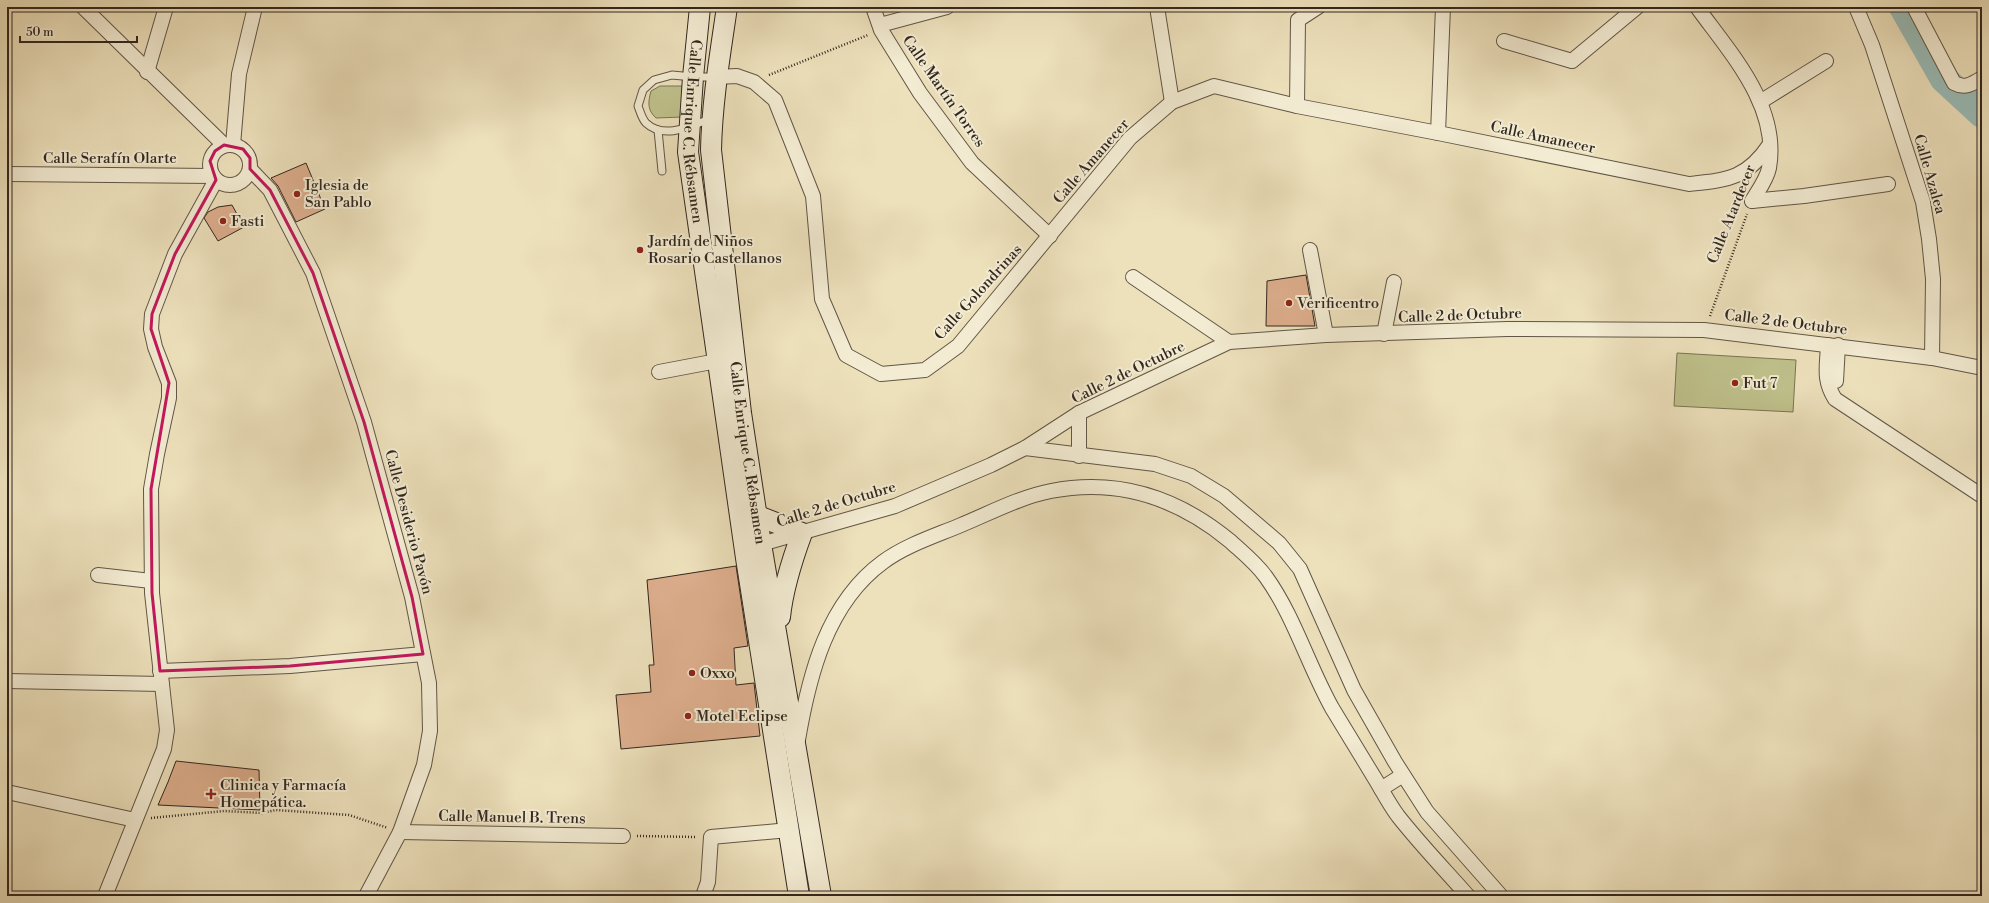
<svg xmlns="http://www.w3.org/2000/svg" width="1989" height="903" font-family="'Libre Bodoni',serif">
	<rect width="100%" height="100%" fill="#ede1bc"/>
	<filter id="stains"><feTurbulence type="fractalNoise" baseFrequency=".005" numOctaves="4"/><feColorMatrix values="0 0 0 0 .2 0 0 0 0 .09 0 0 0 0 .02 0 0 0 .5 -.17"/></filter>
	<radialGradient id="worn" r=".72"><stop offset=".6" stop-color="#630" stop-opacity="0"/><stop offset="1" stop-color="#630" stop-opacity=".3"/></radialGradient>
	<!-- green -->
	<g fill="#bfc18c" stroke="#787456">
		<path d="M660,86h24l-1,31 -27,1c-9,-8 -8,-16 -5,-27z"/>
		<path d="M1677,353l119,7 -3,52 -119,-6z"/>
	</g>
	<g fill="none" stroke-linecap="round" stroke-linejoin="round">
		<!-- river -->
		<path stroke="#9abcb7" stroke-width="28" d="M1903,7l41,72 38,35"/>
	</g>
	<!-- building -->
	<g fill="#ddae8d" stroke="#32271f">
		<path d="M306,163l19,46 -29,13 -18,-36 -7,-8z"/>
		<path d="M232,205l12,22 -26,14 -14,-23 4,-6 10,-5z"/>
		<path d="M1306,275l9,51h-49l1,-45z"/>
		<path d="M736,566l12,80 -14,2 2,37 18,-2 6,53 -139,13 -5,-54 35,-3 -2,-27h5l-7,-85z"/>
		<path d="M176,761l83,9 1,40 -102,-5 10,-23z"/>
	</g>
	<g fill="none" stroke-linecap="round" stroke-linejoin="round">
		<!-- lane casing -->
		<g stroke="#615646" stroke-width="9">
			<g id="lane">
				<path d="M710,119c-19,7 -46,21 -64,4 -4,-4 -6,-12 -8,-17l5,-16 11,-10 18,-5 21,2h22"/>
				<path d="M658,130l4,41"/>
			</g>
		</g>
		<!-- street casing -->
		<g stroke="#615646" stroke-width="16">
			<g id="street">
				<path d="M83,7l141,138"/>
				<path d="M873,7l8,23 39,63 52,70 78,73"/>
				<path d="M1157,7l15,95"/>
				<path d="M1697,7c33,46 83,99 72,161 -2,11 -11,23 -17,33"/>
				<path d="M1856,7l16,38 51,157 6,37 4,40 -1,79"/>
				<path d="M1914,7l40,76c11,6 18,1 28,-5"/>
				<path d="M880,25l67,-18"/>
				<path d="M1504,41l68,20 65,-54"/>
				<path d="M147,72l19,-65"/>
				<path d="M716,77l21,-1 17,6 21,18 38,96 9,103 24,56 35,19 44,-4 33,-24 172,-208 42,-36 42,-16 83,20 141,27 251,51c38,-4 58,-5 81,-40"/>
				<path d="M1760,102l66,-41"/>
				<path d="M1297,106l1,-86 20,-13"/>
				<path d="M1438,133l5,-126"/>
				<circle cx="230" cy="165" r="20"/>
				<path d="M233,145l6,-71 16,-67"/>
				<path d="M250,169l20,21 43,83 51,149 48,175 17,86 1,48 -6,34 -24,67 -34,64"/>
				<path d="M7,174l206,2"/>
				<path d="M1752,201l52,-5 84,-12"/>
				<path d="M1310,250l16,85"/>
				<path d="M1133,277l96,65"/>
				<path d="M1384,334l10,-52"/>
				<path d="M1828,345c-1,22 -5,35 7,54l147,97"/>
				<path d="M659,372l58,-11"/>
				<path d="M1836,381l2,-36"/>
				<path d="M1025,448l130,16 36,12 33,20 55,47 21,26 54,121 41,72 32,50 74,84"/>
				<path d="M1079,456v-43"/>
				<path d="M754,550l7,-6 134,-38 96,-41 34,-17 54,-35 150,-71 97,-7 181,-6 197,1 228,28 50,10"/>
				<path d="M98,575l53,6"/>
				<path d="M160,671l130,-5 133,-12"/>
				<path d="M7,681l155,3"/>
				<path d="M798,740c11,-65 29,-137 85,-178 23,-17 52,-26 78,-37 29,-12 59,-28 90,-34 67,-13 127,7 179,50 12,11 26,22 36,36 28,39 42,88 66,131 14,23 28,46 42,69 8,13 15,27 24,39 22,28 47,54 70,80"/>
				<path d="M1381,789l22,-14"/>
				<path d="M7,792l128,28"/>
				<path d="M400,832l223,4"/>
				<path d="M105,896l59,-147 3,-19 -15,-137 -1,-104 6,-35 12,-56v-15l-14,-36 -4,-18 1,-15 23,-60 41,-74"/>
				<path d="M703,896l5,-14 3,-45 78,-7"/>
			</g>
		</g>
		<!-- secondary casing -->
		<g stroke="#32271f" stroke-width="22">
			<g id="secondary">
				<path id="s1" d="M700,7l-7,70 -5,75 58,406 53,338"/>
				<path id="s2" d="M727,7c-7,48 -15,95 -16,143l30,263 20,131 60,352"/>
				<path d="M758,516l44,17c-10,27 -19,55 -22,84"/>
			</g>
		</g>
		<!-- path -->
		<g stroke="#32271f" stroke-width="2.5" stroke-dasharray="1 2" stroke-linecap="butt">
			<path d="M769,75l99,-40"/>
			<path d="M1710,316l37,-102"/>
			<path d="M151,818l73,-7 38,2 14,-3 73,5 39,13"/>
			<path d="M637,836l59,1"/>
		</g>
		<!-- lane -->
		<use href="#lane" stroke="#f3ecd3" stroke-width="7"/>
		<!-- street -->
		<use href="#street" stroke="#f3ecd3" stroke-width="14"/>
		<!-- secondary -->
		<use href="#secondary" stroke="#f3ecd3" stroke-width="20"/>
	</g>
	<!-- marked area -->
	<path fill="none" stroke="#c2185b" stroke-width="3" stroke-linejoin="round" d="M224,145l19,4 7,9v11l20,21 43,83 51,149 48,175 11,57 -133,12 -130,5 -8,-78 -1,-104 18,-106 -18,-54 1,-15 23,-60 41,-74 -6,-19 5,-10z"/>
	<!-- markers -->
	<g fill="#8f2418" stroke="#f3ecd3" stroke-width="1.5">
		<circle cx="297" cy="194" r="4"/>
		<circle cx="223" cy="221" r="4"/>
		<circle cx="640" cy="250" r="4"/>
		<circle cx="1289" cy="303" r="4"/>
		<circle cx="1735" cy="383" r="4"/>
		<circle cx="692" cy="673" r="4"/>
		<circle cx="688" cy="716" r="4"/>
		<path d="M209 788h4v4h4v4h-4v4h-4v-4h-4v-4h4z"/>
	</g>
	<g text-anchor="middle" stroke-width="4" stroke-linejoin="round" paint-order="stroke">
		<!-- street labels -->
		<g font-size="15" fill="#32271f" stroke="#f3ecd3">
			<text transform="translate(944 91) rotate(55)" y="5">Calle Martín Torres</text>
			<text dy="5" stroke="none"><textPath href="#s1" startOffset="125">Calle Enrique C. Rébsamen</textPath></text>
			<text transform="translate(1543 137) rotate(12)" y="5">Calle Amanecer</text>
			<text x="110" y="163">Calle Serafín Olarte</text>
			<text transform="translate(1091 161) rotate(-49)" y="5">Calle Amanecer</text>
			<text transform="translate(1930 174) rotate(74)" y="5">Calle Azalea</text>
			<text transform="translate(1731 214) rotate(-68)" y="5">Calle Atardecer</text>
			<text transform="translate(978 292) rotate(-48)" y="5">Calle Golondrinas</text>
			<text transform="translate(1460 315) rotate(-2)" y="5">Calle 2 de Octubre</text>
			<text transform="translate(1786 322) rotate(7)" y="5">Calle 2 de Octubre</text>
			<text transform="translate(1128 372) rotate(-26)" y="5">Calle 2 de Octubre</text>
			<text dy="5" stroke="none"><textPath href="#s2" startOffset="449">Calle Enrique C. Rébsamen</textPath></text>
			<text transform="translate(836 504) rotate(-17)" y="5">Calle 2 de Octubre</text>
			<text transform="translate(409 522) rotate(75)" y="5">Calle Desiderio Pavón</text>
			<text transform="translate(512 817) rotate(1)" y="5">Calle Manuel B. Trens</text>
		</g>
		<!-- poi labels -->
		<g font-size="15" fill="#32271f" stroke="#f3ecd3" text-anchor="start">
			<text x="305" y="190">Iglesia de<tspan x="305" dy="17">San Pablo</tspan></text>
			<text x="231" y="226">Fasti</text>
			<text x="648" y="246">Jardín de Niños<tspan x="648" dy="17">Rosario Castellanos</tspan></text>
			<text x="1297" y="308">Verificentro</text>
			<text x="1743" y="388">Fut 7</text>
			<text x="700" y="678">Oxxo</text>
			<text x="696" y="721">Motel Eclipse</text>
			<text x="220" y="790">Clinica y Farmacía<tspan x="220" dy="17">Homepática.</tspan></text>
		</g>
	</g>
	<!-- margin -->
	<rect width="1989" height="903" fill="none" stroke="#ede1bc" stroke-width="24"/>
	<rect x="8" y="8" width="1973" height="887" fill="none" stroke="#32271f" stroke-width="2"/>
	<rect x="12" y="12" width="1965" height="879" fill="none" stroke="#32271f"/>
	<!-- scale -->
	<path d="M20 36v6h117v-6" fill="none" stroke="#32271f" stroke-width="2"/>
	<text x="26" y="36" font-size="12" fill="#32271f" stroke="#f3ecd3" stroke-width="3" paint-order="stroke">50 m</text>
	<rect width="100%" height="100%" filter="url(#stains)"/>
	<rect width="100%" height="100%" fill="url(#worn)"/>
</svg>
